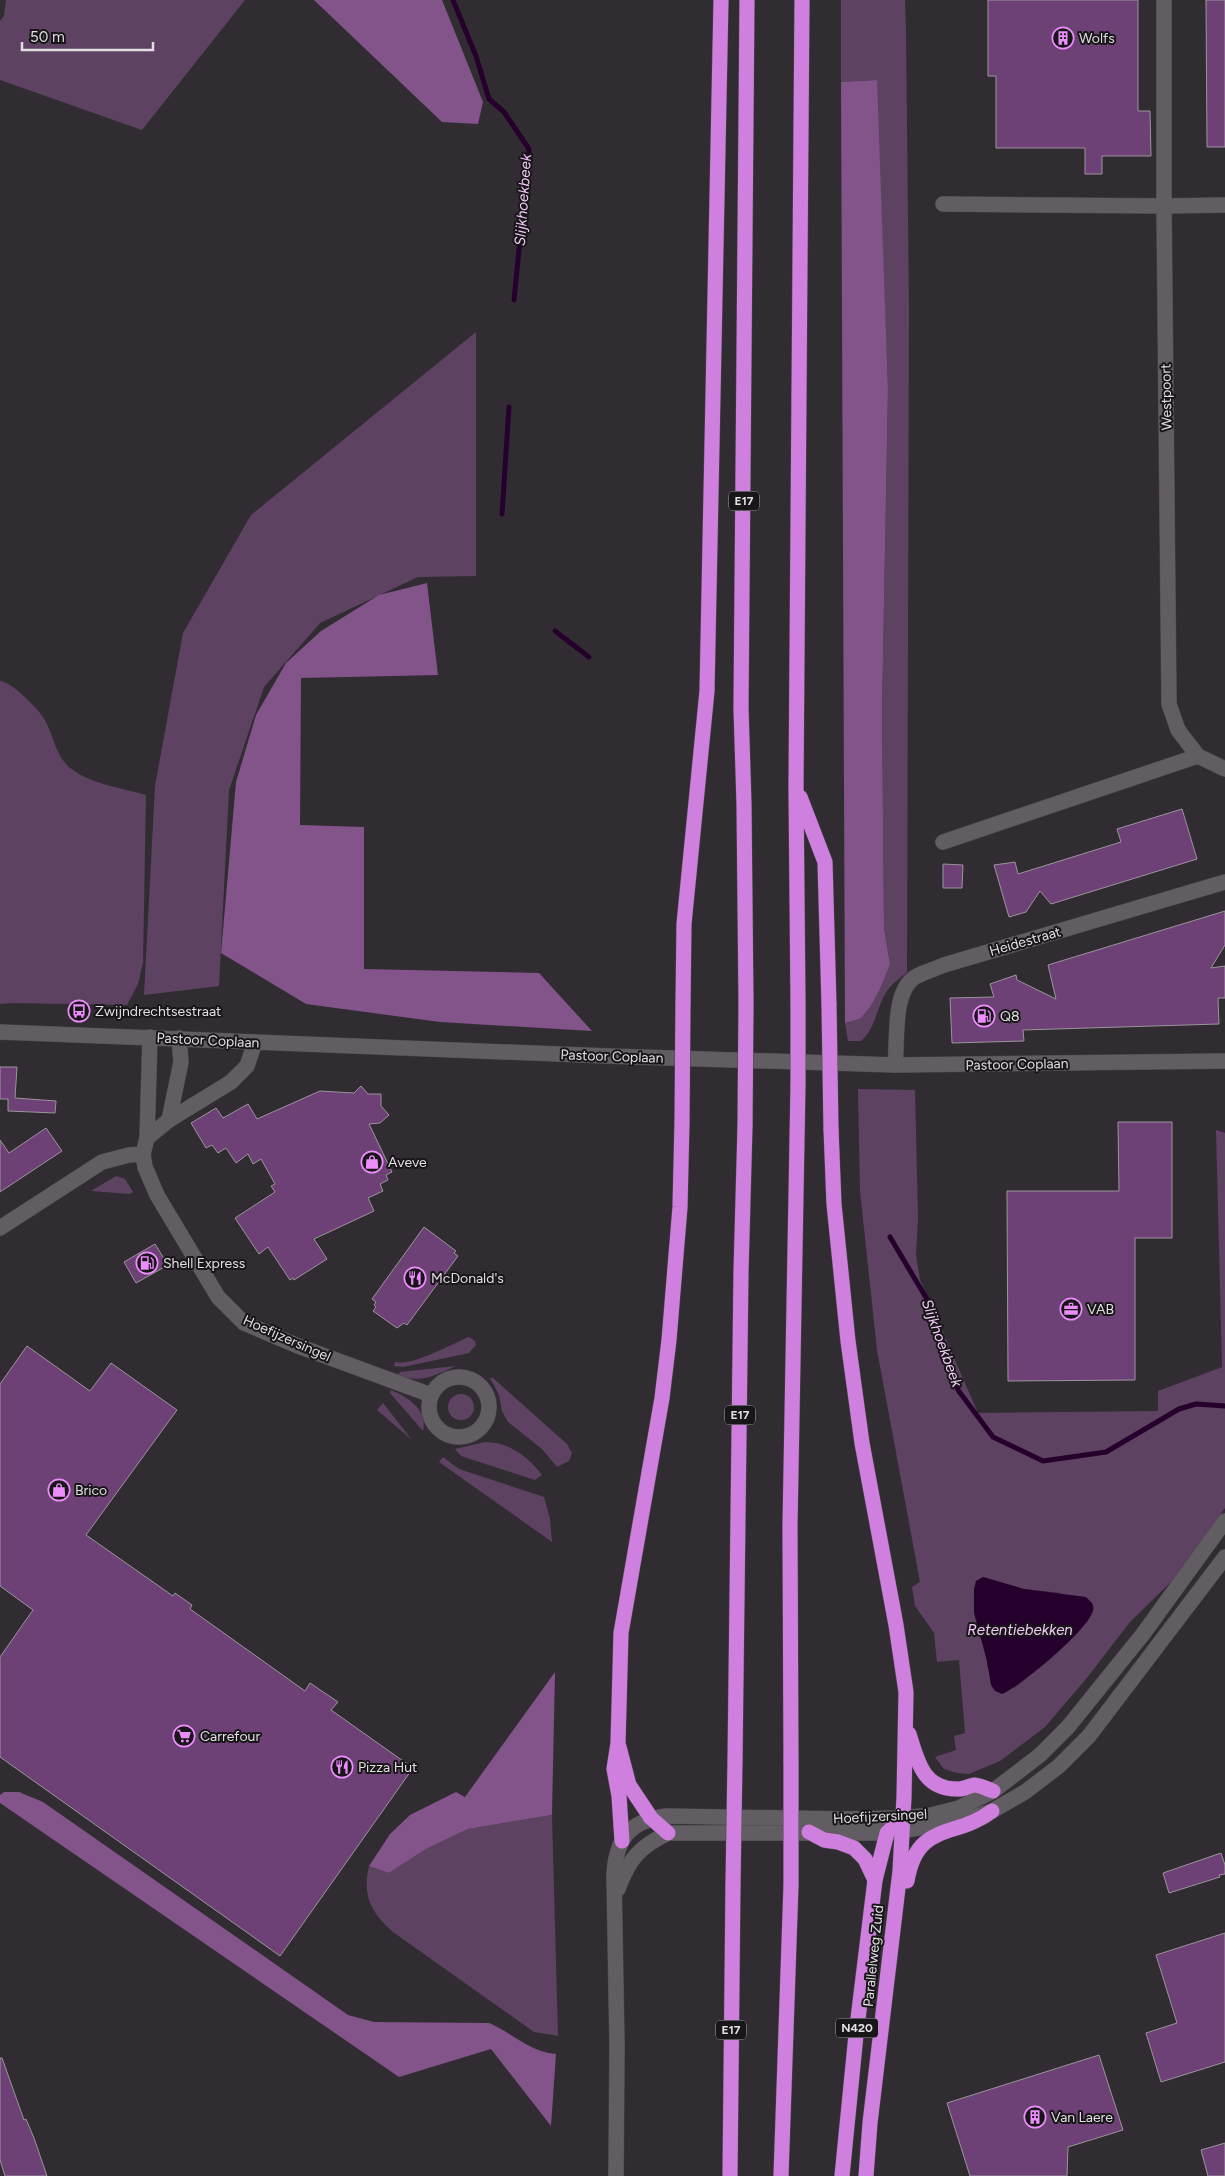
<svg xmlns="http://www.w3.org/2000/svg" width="1225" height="2176" font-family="Figtree,sans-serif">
	<rect width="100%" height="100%" fill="#312c32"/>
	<!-- green -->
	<g fill="#5d4262" fill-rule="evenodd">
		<path d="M6,0h239l-103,130 -142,-50v-59l4,-5z"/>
		<path d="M841,0h64l1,31 3,277 -2,664c-6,6 -16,12 -20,19 -11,17 -11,37 -26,50h-13l-3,-18 15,-4 30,-55 -6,-36 -2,-217 6,-322 -12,-309 -35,2z"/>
		<path d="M476,332v244l-58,1 -98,46 -56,64 -35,103 -10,196 -75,9 11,-209 28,-153 68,-118z"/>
		<path d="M0,681c12,1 36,26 43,36 11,17 11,37 27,51 20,16 52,20 76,27l-3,168 -5,21 -11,21 -115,-2 -12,1z"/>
		<path d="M858,1089l57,1 3,129 -2,36 4,25 58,133 180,-2v-20l64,-24 -6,-237 9,3v375l-47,67 -48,47 -44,57 -41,48 -45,34 -31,13 -12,-1 -13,-4 -9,-12 21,-7 -2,-14 11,-3 -6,-73 -22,2 -3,-29 -19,-27 -3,-19 8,-5 -43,-232 -17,-159zM983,1577l41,12 36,4 16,41 -26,25 -36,29 -27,-22z"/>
		<path d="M116,1176l9,3 8,13 -3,2 -39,-3z"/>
		<path d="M469,1337l6,4 1,4 -7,8 -66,14 -9,-1 1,-4c19,4 56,-18 74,-25z"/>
		<path d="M456,1366c-20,9 -36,18 -58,9l2,-3z"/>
		<path d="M490,1378h3l74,66 5,9 -3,8 -12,6 -15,-18 -34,-27 -6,-11 -3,-16z"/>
		<path d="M391,1390c17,7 37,20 32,41l-33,-38z"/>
		<circle cx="461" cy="1407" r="13"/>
		<path d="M383,1403l29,37 -35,-30z"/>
		<path d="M485,1442c24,0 43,15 57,33l-7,5 -74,-24 -6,-7z"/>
		<path d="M443,1457l16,12 85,28 6,22 2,23 -113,-80z"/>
		<path d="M552,1815l6,221 -24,-4 -141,-100c-22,-19 -31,-36 -24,-66l20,7 37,-24 42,-20z"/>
	</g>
	<!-- forest -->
	<g fill="#82548a">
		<path d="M314,0h128l41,102 -5,22 -36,-2z"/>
		<path d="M877,80l11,309 -6,322 2,217 6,36 -11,27 -9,16 -10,12 -15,4 -4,-941z"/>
		<path d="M427,583l11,92 -137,3 -1,147 64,2v142l175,4 53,58 -152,-9 -134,-18 -85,-51 15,-171 20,-67 30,-52 35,-32 58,-36z"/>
		<path d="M555,1672l-3,143 -84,14 -42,20 -37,24 -20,-7 21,-32 20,-19 46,-23 9,5z"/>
		<path d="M4,1792h15l24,10 305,213 26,7 115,1c25,11 39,28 67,31l-5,72 -60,-77 -92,28 -399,-274v-8z"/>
	</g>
	<!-- water -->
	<path fill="#26002d" d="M983,1577l41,12 62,8 6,6c1,2 2,5 1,8 -6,20 -71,74 -91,83l-7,-3 -4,-6 -4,-24 -13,-48v-24l2,-8z"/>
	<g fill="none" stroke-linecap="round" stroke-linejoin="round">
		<!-- stream -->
		<g stroke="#26002d" stroke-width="5">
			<path d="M453,0l23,56 13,43 15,13 25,37 -15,151"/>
			<path d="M502,514l7,-107"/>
			<path d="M555,631l34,26"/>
			<path d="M890,1237l41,69 27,84 35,47 50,24 63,-9 73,-43 17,-5 29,2"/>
		</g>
	</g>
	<!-- building -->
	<g fill="#6e4176" stroke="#9a959b">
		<path d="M988,0h150v111h12l1,45h-49v18h-17v-26h-89v-72h-8z"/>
		<path d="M1206,0h19v147h-18z"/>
		<path d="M1182,809l15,50 -146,45 -11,-13 -14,21 -17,5 -15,-52 21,-3 3,12 103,-32 -4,-13z"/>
		<path d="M943,864l20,1 -1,23h-19z"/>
		<path d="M1225,911v34l-14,23 14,-2v32h-7l1,26 -196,6 1,11 -72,2 -2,-45 44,-1 -4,-13 26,-9 1,5 39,19 -8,-34z"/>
		<path d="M0,1067h17l-2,31 41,3 -1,12 -47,-2v-12h-8z"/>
		<path d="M361,1086l7,8h13v12l8,9 -9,8 -11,1 23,48 -6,3 2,5 -8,4 3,7 -15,7 6,13 -60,28 13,20 -33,21 -1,-2 -3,2 -22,-33 -9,7 -24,-36 40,-26 -4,-6 4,-2 -14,-25 -8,5 -5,-10 -12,9 -10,-15 -8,5 -6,-8 -6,3 -15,-25 25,-15 7,10 25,-14 9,15 63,-28 34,2z"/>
		<path d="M1118,1122h54v116h-37v142l-127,1 -1,-190h112z"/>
		<path d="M46,1128l16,23 -62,41v-52l9,13z"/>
		<path d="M424,1227l32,24 -2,2 4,3 -51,69 -3,-2 -7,5 -24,-17 3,-4 -2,-2 2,-3 -4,-3z"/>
		<path d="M155,1244l13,21 -32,18 -12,-21z"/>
		<path d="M27,1346l63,45 21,-28 66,47 -91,125 87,61 2,-3 17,12 -2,4 115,82 5,-8 28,19 -7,8 82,58 -133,188 -280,-199v-100l33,-47 -33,-24v-202z"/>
		<path d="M1221,1853l4,12v9l-6,1 1,2 -51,16 -6,-20z"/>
		<path d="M1225,1933v129l-64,20 -15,-49 31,-10 -21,-68z"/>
		<path d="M1099,2055l24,75 -55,17 -1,29h-97l-23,-73z"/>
		<path d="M0,2058h2l22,62 2,-1 8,19 13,38h-42l-5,-16z"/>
		<path d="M1225,2143v33h-17l-7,-26z"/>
	</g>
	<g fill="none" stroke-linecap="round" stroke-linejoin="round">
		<!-- minor casing -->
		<g stroke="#4d494e" stroke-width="16">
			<g id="minor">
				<path d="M1164,0v206l5,498 9,26 20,26 27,13"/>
				<path d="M943,204l221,2 61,-1"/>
				<path d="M943,842l255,-86"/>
				<path d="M0,1032l608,24 287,9 330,-4"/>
				<path d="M150,1037l-3,101 -4,16 2,13 12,28 61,102 26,26 54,23 133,49"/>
				<path d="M895,1065c3,-24 -3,-73 20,-88 9,-5 20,-8 29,-12l281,-83"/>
				<path d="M169,1120l12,-58 -2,-24"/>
				<path d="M147,1138l22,-18 62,-38 16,-16 8,-24"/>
				<path d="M0,1228l102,-66 27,-7 14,-1"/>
				<circle cx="459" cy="1407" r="30"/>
				<path d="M618,1889c11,-30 21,-42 50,-56h219l75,-12 30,-10 33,-19 34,-26 30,-30 136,-179"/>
				<path d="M616,2176l1,-131 -3,-170c2,-35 14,-54 52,-59l179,3 58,-1 28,-3 28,-7 34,-17 47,-36 28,-28 75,-93 82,-113"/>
			</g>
		</g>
		<!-- highway casing -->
		<g stroke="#4d494e" stroke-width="16">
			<g id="highway">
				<path d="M800,797l25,65 4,143"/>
				<path d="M683,1003l1,-79 23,-233 14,-691"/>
				<path d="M746,1003l-2,-199 -3,-96 6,-708"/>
				<path d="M798,1003l-2,-215 6,-788"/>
				<path d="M831,1129l3,75 14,137 14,102 34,182 10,67 -2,105 -4,74 -30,252 -4,53"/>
				<path d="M909,1734c9,28 14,56 50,55 5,0 10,-3 15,-4 6,0 13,4 19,6"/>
				<path d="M619,1747l10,38 22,33 17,15"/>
				<path d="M735,1761l6,-489 4,-146"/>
				<path d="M791,1762l-1,-236 8,-441"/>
				<path d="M809,1832l15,8 14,2 16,6 11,11 10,21"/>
				<path d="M622,1841l-3,-45 -5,-27 4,-26 3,-110 41,-235 7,-58 11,-133 2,-85"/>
				<path d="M907,1881c10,-60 48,-42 85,-70"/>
				<path d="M730,2176l3,-292"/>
				<path d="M781,2176l10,-291"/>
				<path d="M842,2176l14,-141 19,-155 12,-47 16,-15"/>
			</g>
		</g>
		<!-- minor -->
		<use href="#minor" stroke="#625d63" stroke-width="15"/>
		<!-- highway -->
		<use href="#highway" stroke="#cf7fdd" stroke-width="15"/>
		<!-- highway-bridge casing -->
		<g stroke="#4d494e" stroke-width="16" stroke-linecap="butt">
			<g id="highway-bridge">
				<path d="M798,1003v82"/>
				<path d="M829,1005l2,124"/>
				<path d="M682,1122l1,-119"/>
				<path d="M745,1126l1,-123"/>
				<path d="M733,1884l2,-123"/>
				<path d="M791,1885v-123"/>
			</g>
		</g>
		<!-- highway-bridge -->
		<use href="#highway-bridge" stroke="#cf7fdd" stroke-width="15"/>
	</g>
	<!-- icons -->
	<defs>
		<g id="building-ring" transform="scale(1.125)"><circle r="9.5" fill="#181618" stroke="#eb8dfb" stroke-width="1.5"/><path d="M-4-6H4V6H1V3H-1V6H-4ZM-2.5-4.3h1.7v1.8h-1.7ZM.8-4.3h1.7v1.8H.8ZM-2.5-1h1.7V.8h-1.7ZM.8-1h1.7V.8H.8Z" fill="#eb8dfb"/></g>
		<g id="bus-ring" transform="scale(1.125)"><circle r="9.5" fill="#181618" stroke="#eb8dfb" stroke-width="1.5"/><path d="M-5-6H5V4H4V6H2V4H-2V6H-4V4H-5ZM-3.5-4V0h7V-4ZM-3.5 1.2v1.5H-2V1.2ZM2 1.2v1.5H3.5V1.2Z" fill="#eb8dfb"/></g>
		<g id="fuel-ring" transform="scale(1.125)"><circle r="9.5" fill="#181618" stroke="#eb8dfb" stroke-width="1.5"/><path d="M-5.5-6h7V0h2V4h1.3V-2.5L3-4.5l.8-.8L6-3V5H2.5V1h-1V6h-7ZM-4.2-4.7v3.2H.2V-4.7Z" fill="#eb8dfb"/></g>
		<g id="shop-ring" transform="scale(1.125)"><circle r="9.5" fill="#181618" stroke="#eb8dfb" stroke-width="1.5"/><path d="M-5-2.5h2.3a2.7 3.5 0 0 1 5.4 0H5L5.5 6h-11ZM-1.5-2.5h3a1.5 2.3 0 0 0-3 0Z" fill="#eb8dfb"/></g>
		<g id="restaurant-ring" transform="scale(1.125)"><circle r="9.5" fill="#181618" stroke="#eb8dfb" stroke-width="1.5"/><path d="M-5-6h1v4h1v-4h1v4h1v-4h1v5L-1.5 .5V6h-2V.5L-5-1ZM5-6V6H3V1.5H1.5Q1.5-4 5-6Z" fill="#eb8dfb"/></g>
		<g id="office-ring" transform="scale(1.125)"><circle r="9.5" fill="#181618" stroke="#eb8dfb" stroke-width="1.5"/><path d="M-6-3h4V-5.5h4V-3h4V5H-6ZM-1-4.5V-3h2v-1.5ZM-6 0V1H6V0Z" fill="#eb8dfb"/></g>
		<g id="supermarket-ring" transform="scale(1.125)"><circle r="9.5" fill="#181618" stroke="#eb8dfb" stroke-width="1.5"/><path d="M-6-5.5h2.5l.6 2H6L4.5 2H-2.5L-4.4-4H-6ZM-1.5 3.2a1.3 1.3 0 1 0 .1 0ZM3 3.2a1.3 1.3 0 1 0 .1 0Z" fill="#eb8dfb"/></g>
	</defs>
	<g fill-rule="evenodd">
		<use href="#building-ring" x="1063" y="38"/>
		<use href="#bus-ring" x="79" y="1011"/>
		<use href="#fuel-ring" x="984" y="1016"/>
		<use href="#shop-ring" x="372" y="1162"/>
		<use href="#fuel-ring" x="147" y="1263"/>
		<use href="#restaurant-ring" x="415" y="1278"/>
		<use href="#office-ring" x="1071" y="1309"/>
		<use href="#shop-ring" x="59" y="1490"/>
		<use href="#supermarket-ring" x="184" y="1736"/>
		<use href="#restaurant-ring" x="342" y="1767"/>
		<use href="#building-ring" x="1035" y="2117"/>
	</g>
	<g text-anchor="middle" stroke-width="4" stroke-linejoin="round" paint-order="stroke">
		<!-- shield labels -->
		<g fill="#181618" stroke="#a5a1a5" stroke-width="1">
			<rect x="729" y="491.5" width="30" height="19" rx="4"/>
			<rect x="725" y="1405.5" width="30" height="19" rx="4"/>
			<rect x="836" y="2018.5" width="42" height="19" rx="4"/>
			<rect x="716" y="2020.5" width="30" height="19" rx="4"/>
		</g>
		<g font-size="12" font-weight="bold" fill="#e1dde1">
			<text x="744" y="505">E17</text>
			<text x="740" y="1419">E17</text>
			<text x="857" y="2032">N420</text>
			<text x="731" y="2034">E17</text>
		</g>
		<!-- poi labels -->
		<g font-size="14" fill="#e1dde1" stroke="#181618" text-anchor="start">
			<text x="1079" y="43">Wolfs</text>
			<text x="95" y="1016">Zwijndrechtsestraat</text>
			<text x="1000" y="1021">Q8</text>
			<text x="388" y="1167">Aveve</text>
			<text x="163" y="1268">Shell Express</text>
			<text x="431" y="1283">McDonald's</text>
			<text x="1087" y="1314">VAB</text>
			<text x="75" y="1495">Brico</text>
			<text x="200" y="1741">Carrefour</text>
			<text x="358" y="1772">Pizza Hut</text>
			<text x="1051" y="2122">Van Laere</text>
		</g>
		<!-- street labels -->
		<g font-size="14" fill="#e1dde1" stroke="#181618">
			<text transform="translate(1166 397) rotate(-91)" y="5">Westpoort</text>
			<text transform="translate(1025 941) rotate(-16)" y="5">Heidestraat</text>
			<text transform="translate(208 1040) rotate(3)" y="5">Pastoor Coplaan</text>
			<text transform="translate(612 1056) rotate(2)" y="5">Pastoor Coplaan</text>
			<text transform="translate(1017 1064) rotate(-1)" y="5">Pastoor Coplaan</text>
			<text transform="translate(287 1338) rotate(24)" y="5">Hoefijzersingel</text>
			<text transform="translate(880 1816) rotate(-3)" y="5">Hoefijzersingel</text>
			<text transform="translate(873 1956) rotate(-84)" y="5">Parallelweg Zuid</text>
		</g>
		<!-- water labels -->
		<g font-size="15" font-style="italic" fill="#f3caf9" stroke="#181618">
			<text transform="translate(523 200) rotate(-86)" y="5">Slijkhoekbeek</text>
			<text transform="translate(942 1343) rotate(70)" y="5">Slijkhoekbeek</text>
			<text x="1020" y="1635">Retentiebekken</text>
		</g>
	</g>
	<!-- scale -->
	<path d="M22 42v8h131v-8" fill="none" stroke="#e1dde1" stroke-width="2.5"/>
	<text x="30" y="42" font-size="15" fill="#e1dde1" stroke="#181618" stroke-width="4" paint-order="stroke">50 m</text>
</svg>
